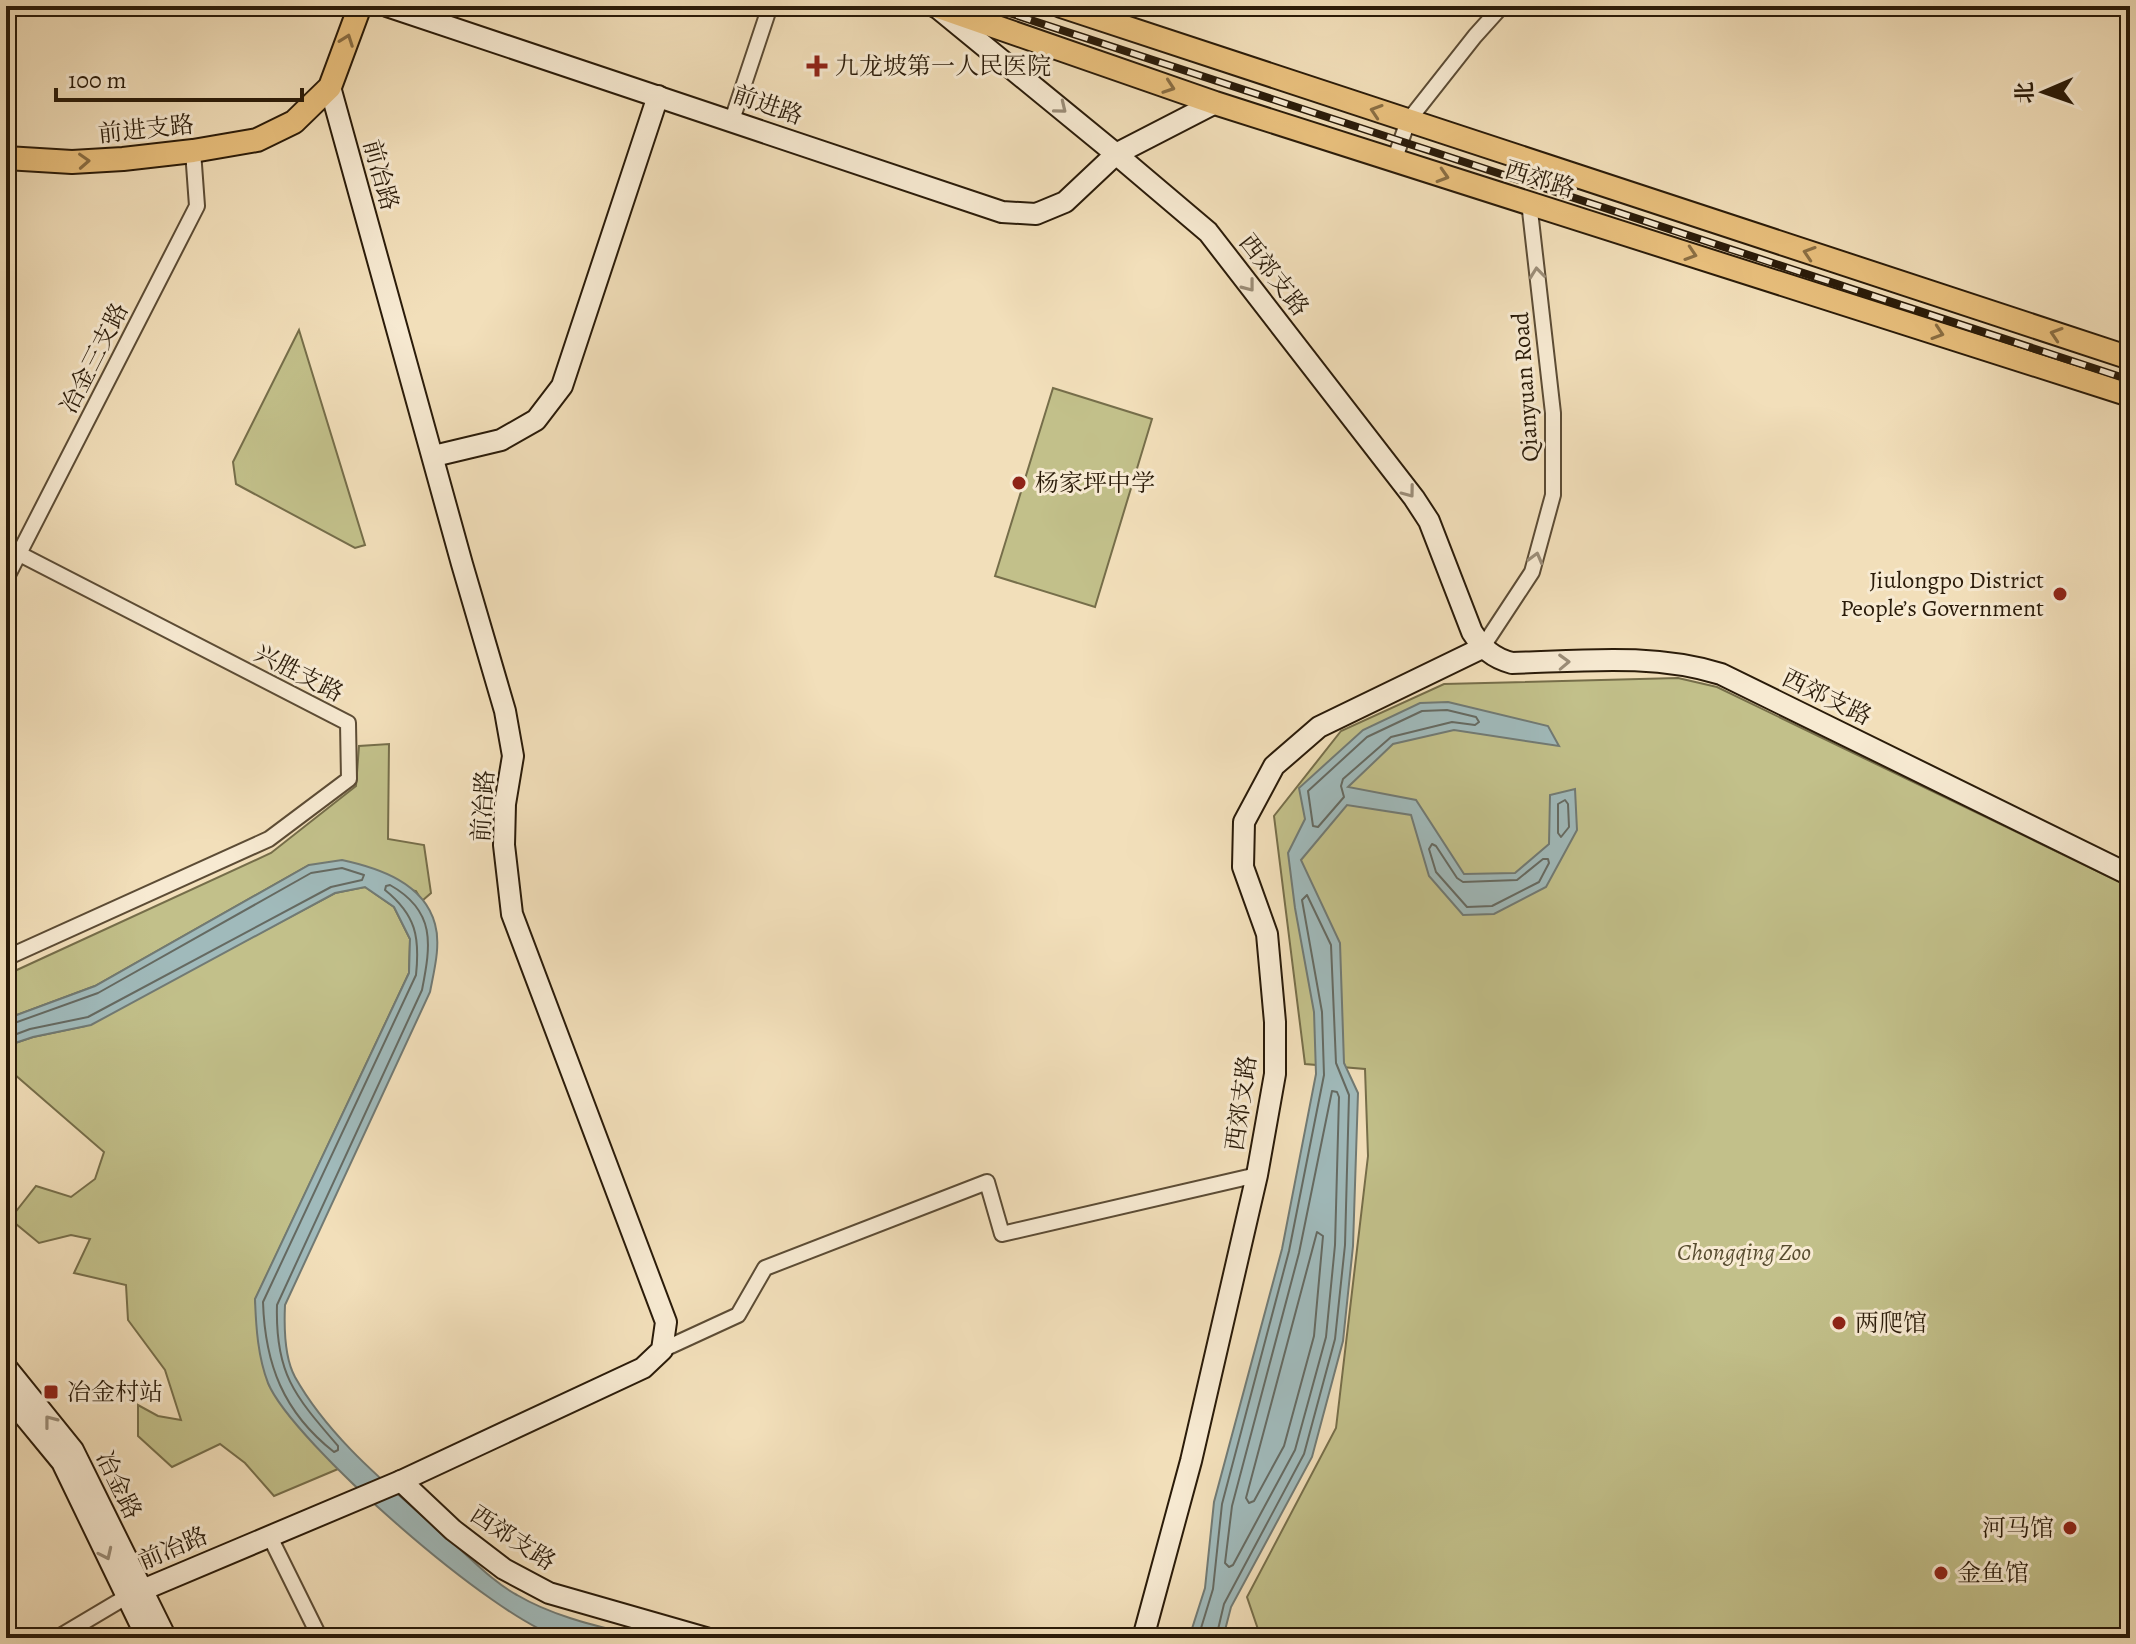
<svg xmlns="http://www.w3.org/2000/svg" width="2136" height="1644" font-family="Alegreya,'Noto Serif SC',serif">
	<rect width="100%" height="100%" fill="#f2dfba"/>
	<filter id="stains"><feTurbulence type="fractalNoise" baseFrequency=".0025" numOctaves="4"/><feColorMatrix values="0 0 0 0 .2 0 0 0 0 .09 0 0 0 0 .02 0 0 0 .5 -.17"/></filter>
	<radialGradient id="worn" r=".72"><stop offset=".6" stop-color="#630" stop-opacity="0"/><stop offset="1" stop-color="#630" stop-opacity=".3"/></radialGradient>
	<!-- green -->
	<g fill="#c2c08a" stroke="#766e4a" stroke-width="2">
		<path d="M299,330l66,215 -10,3 -119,-64 -3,-22z"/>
		<path d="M1053,388l99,31 -57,188 -100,-31z"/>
		<path d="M1678,678l39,9 413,200v751h-869l-14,-41 89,-169 32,-272 -3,-87 -60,-5 -31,-248 67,-85 103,-47z"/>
		<path d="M389,744l-1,95 36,6 7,48 -9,8 -6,-10 -107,-26 -214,121 -89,33v-44l265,-122 85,-67 3,-40z"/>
		<path d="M365,887l29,20 16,32 -1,34 -154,327 14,85 69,84 -64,27 -29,-33 -25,-19 -48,23 -34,-31v-31l20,11 23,4 -16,-50 -37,-50 -2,-35 -52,-12 16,-34 -19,-4 -32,8 -29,-24 26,-33 35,11 24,-18 9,-27 -98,-85v-21l27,-9 52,-11 250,-133z"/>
	</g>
	<!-- water -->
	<g fill="#a0babb" stroke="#717a74" stroke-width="2">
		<path d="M1448,702l100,24 11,20 -105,-16 -61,14 -45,43 68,13 48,74 51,-1 34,-29 1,-49 25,-6 2,41 -31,57 -52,27 -31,1 -34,-39 -18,-61 -64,-10 -46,55 39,83 4,120 14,30 -5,153 -10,95 -31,116 -81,150 -8,31h-34l16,-50 9,-86 68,-253 34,-175 -2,-62 -19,-104 -7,-55 17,-34 -6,-31 64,-58 57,-27z"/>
		<path d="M342,860c37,8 82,23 93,64 6,21 -1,47 -5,68l-145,313c-1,22 -1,52 10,72 36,64 98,112 151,160 23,19 45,44 71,58 39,23 85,32 128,43 -23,0 -65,5 -85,-1 -62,-15 -268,-195 -292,-254 -10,-26 -12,-55 -13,-84l154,-326 1,-34 -16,-32 -29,-20 -30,6 -244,132 -58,12 -27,9v-27l89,-33 214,-121z"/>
	</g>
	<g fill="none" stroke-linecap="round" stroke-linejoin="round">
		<!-- shore -->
		<g stroke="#656a62" stroke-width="2">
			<path d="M1447,710l29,7 3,5 -4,3 -23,-3 -61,15 -48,42 -2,7 3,11 -26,30 -5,-1 -5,-35 59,-54 55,-26z"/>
			<path d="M1565,800l3,4 1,23 -8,10 -3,-4v-29z"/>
			<path d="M1432,844l4,2 21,32 6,4 54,-2 26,-21h5l1,4 -10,19 -47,24 -25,1 -31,-35 -7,-23z"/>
			<path d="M390,885c46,26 41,59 32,105l-145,315c-2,69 18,91 61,141v4l-4,2c-51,-40 -69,-88 -71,-150l153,-327c4,-38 0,-60 -31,-85l1,-4z"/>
			<path d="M6,1026l92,-33 213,-120 31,-5 22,7 -2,5 -31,7 -243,130 -58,12 -24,9"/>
			<path d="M1332,1091l5,1 2,5 -4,148 -9,92 -31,113 -62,115 -4,2 -4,-4 7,-57 67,-253z"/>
			<path d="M1317,1232l6,4 -9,100 -30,110 -30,55 -5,2 -3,-5z"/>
			<path d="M1198,1638l15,-49 9,-85 67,-253 35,-176 -2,-63 -20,-112 5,-5 24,50 5,118 13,32 -4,150 -10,94 -31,115 -80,150 -8,34"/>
		</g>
		<!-- street casing -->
		<g stroke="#5c4c35" stroke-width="18">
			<g id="street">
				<path d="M732,120l38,-114"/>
				<path d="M1394,161l14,-40 67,-85 27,-30"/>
				<path d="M6,547l342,176 1,56 -80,60 -263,119"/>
				<path d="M6,579l191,-373 -4,-55"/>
				<path d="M1482,648l50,-76 21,-77v-82l-24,-211"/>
				<path d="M662,1350l76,-35 27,-47 222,-86 15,52 255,-59"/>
				<path d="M269,1535l51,103"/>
				<path d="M57,1638l69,-41"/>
			</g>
		</g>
		<!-- secondary casing -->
		<g stroke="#2a1b09" stroke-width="24">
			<g id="secondary">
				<path d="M387,6l615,206 34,2 29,-12 51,-48 99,-51"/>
				<path d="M939,9l177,145 92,78 206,266 15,23 43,111c11,17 21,26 40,31 70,-2 141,-10 209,11l409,201"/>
				<path d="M434,456l67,-16 35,-20 26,-34 96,-290"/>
				<path d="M6,1367l67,83 93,188"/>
				<path d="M6,1394l56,68 85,176"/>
				<path d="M401,1481l52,49 51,39 45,24 157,45"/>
				<path d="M126,1597l275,-116 242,-113 19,-18 4,-28 -154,-408 -8,-69 1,-41 8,-48 -8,-45 -43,-147 -132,-477"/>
				<path d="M1143,1638l48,-177 66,-286 18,-101v-52l-8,-88 -24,-67 1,-45 30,-56 45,-39 163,-79"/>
			</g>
		</g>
		<!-- primary casing -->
		<g stroke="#2a1b09" stroke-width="26">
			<g id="primary">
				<path d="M936,6l279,97 915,292"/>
				<path d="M1061,6l1069,352"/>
				<path d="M6,158l66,4 51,-3 70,-8 64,-11 37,-18 36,-35 30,-81"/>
			</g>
		</g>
		<!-- street -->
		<use href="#street" stroke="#f7ead2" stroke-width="14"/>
		<!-- secondary -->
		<use href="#secondary" stroke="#f7ead2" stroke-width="20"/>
		<!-- primary -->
		<use href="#primary" stroke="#e9c07d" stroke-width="22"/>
		<!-- rail casing -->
		<g stroke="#2a1b09" stroke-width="8">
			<path id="rail" d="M988,6l1142,374"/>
		</g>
		<!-- rail -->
		<use href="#rail" stroke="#f7ead2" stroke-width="5" stroke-dasharray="15" stroke-linecap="butt"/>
	</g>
	<!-- one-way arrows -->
	<defs><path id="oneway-chevron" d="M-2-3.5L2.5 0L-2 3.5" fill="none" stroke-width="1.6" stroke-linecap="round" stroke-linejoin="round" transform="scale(2)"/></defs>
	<g stroke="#8a6e43">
		<use href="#oneway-chevron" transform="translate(347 40) rotate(-70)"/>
		<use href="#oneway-chevron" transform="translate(1169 87) rotate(19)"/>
		<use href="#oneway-chevron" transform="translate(1376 111) rotate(-162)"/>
		<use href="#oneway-chevron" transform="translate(84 161) rotate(-3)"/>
		<use href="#oneway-chevron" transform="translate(1443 176) rotate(17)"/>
		<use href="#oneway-chevron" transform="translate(1809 253) rotate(-162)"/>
		<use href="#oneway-chevron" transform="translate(1691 254) rotate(18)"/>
		<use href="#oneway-chevron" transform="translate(1938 333) rotate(18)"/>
		<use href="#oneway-chevron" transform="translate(2056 334) rotate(-162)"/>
	</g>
	<g stroke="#9b8d78">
		<use href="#oneway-chevron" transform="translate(1061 108) rotate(39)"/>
		<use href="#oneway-chevron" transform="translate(1537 273) rotate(-96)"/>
		<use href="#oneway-chevron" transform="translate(1249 286) rotate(52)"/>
		<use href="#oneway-chevron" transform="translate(1409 492) rotate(53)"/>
		<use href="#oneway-chevron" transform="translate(1536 558) rotate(-75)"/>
		<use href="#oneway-chevron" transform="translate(1564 662) rotate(-2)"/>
		<use href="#oneway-chevron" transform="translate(50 1421) rotate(-128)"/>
		<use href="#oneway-chevron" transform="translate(106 1554) rotate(65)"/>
	</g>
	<!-- markers -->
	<g fill="#8f2418" stroke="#f7ead2" stroke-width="3">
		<path d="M813 54h8v8h8v8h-8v8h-8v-8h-8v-8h8z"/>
		<circle cx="1019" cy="483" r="8"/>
		<circle cx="2060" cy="594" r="8"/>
		<circle cx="1839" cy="1323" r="8"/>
		<rect x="43" y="1384" width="16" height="16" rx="4"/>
		<circle cx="2070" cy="1528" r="8"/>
		<circle cx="1941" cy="1573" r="8"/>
	</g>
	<g text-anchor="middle" stroke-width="6" stroke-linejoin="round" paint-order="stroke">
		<!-- poi labels -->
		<g font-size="24" fill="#2a1b09" stroke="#f7ead2" text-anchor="start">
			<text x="835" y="74">九龙坡第一人民医院</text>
			<text x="1035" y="491">杨家坪中学</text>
			<text x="2044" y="588" text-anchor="end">Jiulongpo District<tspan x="2044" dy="28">People’s Government</tspan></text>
			<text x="1855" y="1331">两爬馆</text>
			<text x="67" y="1400">冶金村站</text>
			<text x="2054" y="1536" text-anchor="end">河马馆</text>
			<text x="1957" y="1581">金鱼馆</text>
		</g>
		<!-- street labels -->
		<g font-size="24" fill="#2a1b09" stroke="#f7ead2">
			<text transform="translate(768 105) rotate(19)" y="8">前进路</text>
			<text transform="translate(146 129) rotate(-6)" y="8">前进支路</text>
			<text transform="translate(381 175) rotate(74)" y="8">前冶路</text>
			<text transform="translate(1540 179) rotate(17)" y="8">西郊路</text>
			<text transform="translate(1274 275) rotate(52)" y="8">西郊支路</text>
			<text transform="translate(94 358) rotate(-63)" y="8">冶金三支路</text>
			<text transform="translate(1525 387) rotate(-94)" y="8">Qianyuan Road</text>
			<text transform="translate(299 673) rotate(27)" y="8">兴胜支路</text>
			<text transform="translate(1827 697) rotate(26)" y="8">西郊支路</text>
			<text transform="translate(483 806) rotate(-86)" y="8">前冶路</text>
			<text transform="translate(1241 1103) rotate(-82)" y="8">西郊支路</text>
			<text transform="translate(119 1485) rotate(64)" y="8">冶金路</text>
			<text transform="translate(513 1538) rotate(33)" y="8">西郊支路</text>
			<text transform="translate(173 1548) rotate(-23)" y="8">前冶路</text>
		</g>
		<!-- park labels -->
		<g font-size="24" font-style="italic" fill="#584d30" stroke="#f7ead2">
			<text x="1744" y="1260">Chongqing Zoo</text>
		</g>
	</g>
	<!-- margin -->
	<rect width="2136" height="1644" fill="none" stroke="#f2dfba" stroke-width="32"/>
	<rect x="8" y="8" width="2120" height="1628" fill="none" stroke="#2a1b09" stroke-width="4"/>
	<rect x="16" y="16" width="2104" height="1612" fill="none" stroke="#2a1b09" stroke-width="2"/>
	<!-- north arrow -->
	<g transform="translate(2044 92) rotate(268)" stroke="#f7ead2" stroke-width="6" paint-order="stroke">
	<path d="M0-6L14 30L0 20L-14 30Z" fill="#2a1b09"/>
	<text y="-12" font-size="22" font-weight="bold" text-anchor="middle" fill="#2a1b09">北</text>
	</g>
	<!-- scale -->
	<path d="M56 88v12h246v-12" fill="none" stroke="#2a1b09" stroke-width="4"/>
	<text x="68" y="88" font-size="24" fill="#2a1b09" stroke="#f7ead2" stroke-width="6" paint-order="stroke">100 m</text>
	<rect width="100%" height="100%" filter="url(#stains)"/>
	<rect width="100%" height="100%" fill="url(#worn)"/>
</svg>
